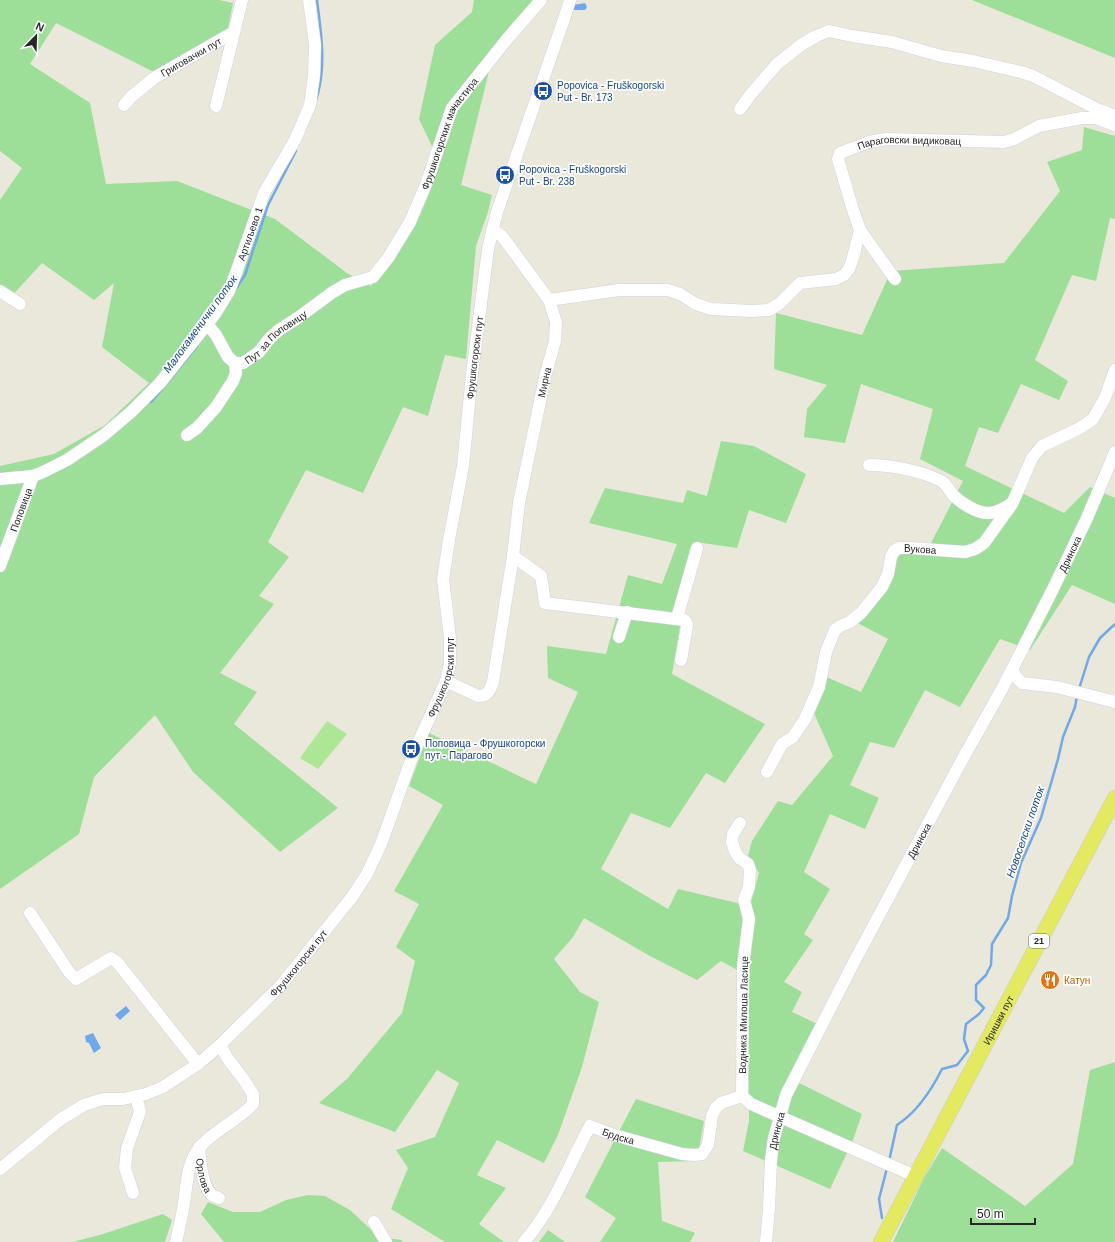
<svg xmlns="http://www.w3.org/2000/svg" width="1115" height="1242" font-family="Arial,sans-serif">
	<rect width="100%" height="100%" fill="#eae8da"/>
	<!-- green -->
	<g fill="#9ddf99">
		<path d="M0,0h219l14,3 -6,31 -67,41 -104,-52 -26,41 60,39 16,81 71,-3 98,38 72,54 24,13 39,-55 29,-70 -20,-42 16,-74 37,-33 2,-12h65l-45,51 -33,134 31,10 -4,17 -12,34 -10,113 -21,-4 -17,61 -25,-9 -40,86 -57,-23 -38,72 21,15 -30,39 15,8 -54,69 37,19 -23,32 104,84 -58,44 -87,-80 -38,-57 -61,62 -15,57 -79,55v-423l54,-12 51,-29 44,-42 -47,-36 12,-64 -20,17 -52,-37 -33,36 -9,-7v-92l22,-32 -22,-17z"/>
		<path d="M972,0h143v58z"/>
		<path d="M1084,127l31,9v83l-5,-1 -14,63 -24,-6 -37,85 33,21 -9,19 -38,-16 -23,49 -19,-6 -14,39 99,47 26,-26 25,11v106l-43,-19 -42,65 -30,-11 -40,68 -35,-17 -31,58 -24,-6 -20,43 29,13 -14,31 -35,-15 -26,58 26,17 -26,45 9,6 -29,42 18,10 -10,20 34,16 -29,54 65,32 -9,26 -23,49 -87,-38 6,-30 -1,-145 -27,-15 -24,19 -47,-24 -66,-38 -11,19 -19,22 26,33 19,10 -17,65 -24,68 -14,28 -47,-23 -20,35 29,13 -27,36 25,18h-59l-54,-33 17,-41 -12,-18 39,-13 24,-54 -22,-13 -42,62 -76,-29 28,-24 55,-66 13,-52 -19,-14 23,-43 -25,-13 49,-86 -34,-19 20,-53 107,51 42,-92 -30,-14 -1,-32 59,8 22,-79 34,9 15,-40 -88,-21 16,-35 78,15 4,-13 20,6 14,-55 33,5 52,28 -20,49 -37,-13 -12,38 -41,-6 -22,73h8l-10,59 93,50 -40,59 -19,-10 -36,55 -39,-15 -30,56 67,40 10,-20 72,17 9,-33 -11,-17 4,-15 26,-40 14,4 41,-49 -20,-45 11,-35 37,16 27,-53 -40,-21 32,-32 9,-39 39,2 35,-68 -43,-22 13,-50 -72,-25 -16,59 -41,-6 3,-28 20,-24 -53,-16 2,-56 86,22 29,-64 113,-8 56,-72 -13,-29 35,-12z"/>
		<path d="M1115,1062v180h-222l31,-64 18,-30 83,58 48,-42 17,-94z"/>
		<path d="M636,1099l68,22 -7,40 -39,1 4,59 33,12 -5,9h-90l16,-24 -31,-21z"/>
		<path d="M308,1195l17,1 25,14 29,27 23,3v2h-178l-23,-28 7,-12 25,10h27l26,-12z"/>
		<path d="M163,1214l9,6 -7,22h-92l30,-8z"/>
		<path d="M548,1230l17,12h-26z"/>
	</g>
	<!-- pitch -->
	<path fill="#ade695" d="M327,721l20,13 -29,35 -18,-11z"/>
	<!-- water -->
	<g fill="#71a8e9">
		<path d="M585,3l2,4 -2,3h-11l-1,-5z"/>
		<path d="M126,1006l4,5 -10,9 -5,-5z"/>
		<path d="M93,1033l8,15 -7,5 -5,-10 -3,-1 -1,-6z"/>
	</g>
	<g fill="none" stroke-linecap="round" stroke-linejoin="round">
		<!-- stream -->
		<g stroke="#71a8e9" stroke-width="2.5">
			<path d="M316,100c11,-33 5,-67 1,-100"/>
			<path d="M235,290l10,-15 23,-70 28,-54"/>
			<path d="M168,382l29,-36"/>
			<path d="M151,402l12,-14"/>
			<path d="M1079,689l10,-32 11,-19 15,-14"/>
			<path d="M889,1161l8,-36c20,-13 34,-34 45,-56l15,-4 11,-14 -4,-12 2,-15 13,-10 5,-6 -8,-8v-15l10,-10 5,-10 1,-21 16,-26 4,-22 9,-33 20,-45 17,-59 5,-22 12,-30 2,-11"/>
			<path d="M882,1218l-3,-19 8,-31"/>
		</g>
		<!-- minor casing -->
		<g stroke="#d1d0e1" stroke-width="13">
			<g id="minor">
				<path id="s1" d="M124,105l8,-9 22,-18 80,-46"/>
				<path d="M216,106l26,-106"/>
				<path d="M740,109l11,-15 26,-30 24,-19 15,-9 13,-5 23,5 40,6 49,14 32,5 48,11 12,4 66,34 14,5"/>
				<path id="s2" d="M895,279l-35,-49 -8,-23 -12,-41 -2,-7 2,-6 29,-11 17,-3 118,3 10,-3 25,-13 43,-8h14l19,7"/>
				<path d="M0,291l20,13"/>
				<path d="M549,300l70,-10h49l12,4 16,10 15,5 41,2 17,-1 10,-6 21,-21 36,-4 8,-4 5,-6 3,-8 8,-31"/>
				<path d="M207,324l9,11 12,22 7,6"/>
				<path id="s3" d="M235,363h8l16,-11 11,-14 9,-8 20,-13 34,-25 12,-7 28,-8 15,-19 22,-36 17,-40 25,-74 56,-70 33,-38"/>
				<path d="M187,435l10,-7 19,-21 17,-26 3,-8 -1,-10"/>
				<path d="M869,465c22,0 53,6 72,16 6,3 9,12 14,16 8,7 22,16 33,16 8,0 17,-5 23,-9"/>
				<path id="s4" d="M0,479l33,-3 10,-4 24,-12 37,-25 27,-23 29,-29 55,-69 14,-23 7,-18 28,-80 31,-53 15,-35 4,-30 1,-30 -6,-45"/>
				<path d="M513,556l28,20 4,27 139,17 2,2 1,4 -6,34"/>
				<path id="s5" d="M0,566l33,-90"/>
				<path d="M677,618l20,-70"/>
				<path d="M619,637l8,-25"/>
				<path d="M1012,669l4,8 6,6 35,4 58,15"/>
				<path id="s6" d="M446,681l32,15c10,0 12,-6 15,-14l20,-126 6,-53 26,-126 10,-36 1,-19 -7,-22 -47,-64 -10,-6"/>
				<path id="s7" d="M767,772l15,-28 11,-7 12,-18 14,-32 7,-35 9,-22 5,-4 10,-4 11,-9 21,-26 6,-13 3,-17 3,-6 5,-3h11l55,4 10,-3 9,-6 28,-39 20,-46 10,-12 38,-18 13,-9 12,-21 10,-28"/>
				<path d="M740,823l-7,11 -1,8 3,9 4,7 9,6 2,6 -1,17 -5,13 5,19 -6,47 -1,130"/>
				<path d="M30,913l39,59 7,7 35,-21 6,4 81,102"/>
				<path d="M742,1096l9,8 164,72"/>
				<path id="s8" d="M199,1147c1,11 3,39 12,47 2,2 6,3 8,4"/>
				<path id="s9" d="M0,1169l61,-50 23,-14 19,-6h20l23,-5 17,-7 35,-23 22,-19 62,-61 70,-87 15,-23 14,-30 33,-92 32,-71 4,-17v-26l-7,-59 6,-39 14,-74 9,-92 16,-125 9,-37 68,-196 5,-16"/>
				<path d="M133,1193l-8,-25 2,-20 13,-36 -4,-16"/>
				<path d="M374,1222l12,20"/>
				<path d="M176,1242c3,-13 6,-26 8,-39 3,-19 3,-41 16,-56 15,-18 38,-26 53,-43v-10l-9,-14 -16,-21 -8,-14"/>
				<path id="s10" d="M524,1242c31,-36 44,-76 66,-116l24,9 68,19 13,1 7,-1 6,-9 4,-29 3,-7 6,-6 21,-7"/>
				<path id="s11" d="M766,1242l3,-34 2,-48 3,-22 12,-43 67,-131 109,-204 40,-71 51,-100 34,-71 28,-66"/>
			</g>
		</g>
		<!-- major casing -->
		<g stroke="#cbcbcb" stroke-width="16">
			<g id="major">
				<path id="s12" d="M881,1242l234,-444"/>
			</g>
		</g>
		<!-- minor -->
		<use href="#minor" stroke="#fff" stroke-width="12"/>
		<!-- major -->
		<use href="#major" stroke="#e4ea5f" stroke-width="15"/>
	</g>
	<!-- icons -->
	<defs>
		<g id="bus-disc" transform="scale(1)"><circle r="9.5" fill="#1a4fb4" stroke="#fff"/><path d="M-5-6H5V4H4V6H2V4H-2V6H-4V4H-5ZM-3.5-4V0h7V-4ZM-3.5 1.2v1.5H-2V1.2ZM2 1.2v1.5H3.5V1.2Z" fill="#fff"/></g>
		<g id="restaurant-disc" transform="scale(1)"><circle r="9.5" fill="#e8710a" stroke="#fff"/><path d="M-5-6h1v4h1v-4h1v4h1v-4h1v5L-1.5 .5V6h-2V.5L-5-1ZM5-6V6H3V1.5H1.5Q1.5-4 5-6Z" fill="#fff"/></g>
	</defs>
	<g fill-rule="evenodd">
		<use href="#bus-disc" x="543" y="91"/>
		<use href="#bus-disc" x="505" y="175"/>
		<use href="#bus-disc" x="411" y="749"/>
		<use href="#restaurant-disc" x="1050" y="980"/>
	</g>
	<g text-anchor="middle" stroke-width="3.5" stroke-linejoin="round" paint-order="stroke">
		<!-- shield labels -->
		<rect fill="#fff" stroke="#686868" stroke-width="1" x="1029" y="934" width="20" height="14" rx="3"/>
		<g font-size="9" font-weight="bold" fill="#282828">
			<text x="1039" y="944">21</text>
		</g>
		<!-- street labels -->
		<g font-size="10" fill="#282828" stroke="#fff">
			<text dy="4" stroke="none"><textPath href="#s1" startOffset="83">Григовачки пут</textPath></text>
			<text dy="4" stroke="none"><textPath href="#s3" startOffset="330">Фрушкогорских манастира</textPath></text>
			<text dy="4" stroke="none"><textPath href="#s2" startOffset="212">Параговски видиковац</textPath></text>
			<text dy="4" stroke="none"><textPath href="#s4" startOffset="368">Артиљево 1</textPath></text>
			<text dy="4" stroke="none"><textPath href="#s3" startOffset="50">Пут за Поповицу</textPath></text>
			<text dy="4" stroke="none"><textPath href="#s9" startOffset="1020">Фрушкогорски пут</textPath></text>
			<text dy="4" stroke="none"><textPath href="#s6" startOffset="362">Мирна</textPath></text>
			<text dy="4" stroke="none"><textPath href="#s5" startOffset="60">Поповица</textPath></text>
			<text dy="4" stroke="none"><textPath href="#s7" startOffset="291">Вукова</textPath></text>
			<text dy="4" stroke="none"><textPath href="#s11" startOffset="760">Дринска</textPath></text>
			<text dy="4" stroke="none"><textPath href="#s9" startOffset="696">Фрушкогорски пут</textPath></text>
			<text dy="4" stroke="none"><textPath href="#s11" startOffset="436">Дринска</textPath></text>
			<text dy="4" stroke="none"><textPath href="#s9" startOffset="372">Фрушкогорски пут</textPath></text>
			<text transform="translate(743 1015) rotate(-89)" y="4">Водника Милоша Ласице</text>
			<text dy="4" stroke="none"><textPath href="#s12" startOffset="251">Иришки пут</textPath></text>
			<text dy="4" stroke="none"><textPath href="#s11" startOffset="112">Дринска</textPath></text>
			<text dy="4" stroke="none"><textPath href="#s10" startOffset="164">Брдска</textPath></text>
			<text dy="4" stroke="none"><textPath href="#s8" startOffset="29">Орлова</textPath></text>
		</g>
		<!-- transit labels -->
		<g font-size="10" fill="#164399" stroke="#fff" text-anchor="start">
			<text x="557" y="89">Popovica - Fruškogorski<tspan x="557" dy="12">Put - Br. 173</tspan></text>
			<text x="519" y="173">Popovica - Fruškogorski<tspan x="519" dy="12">Put - Br. 238</tspan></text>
			<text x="425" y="747">Поповица - Фрушкогорски<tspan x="425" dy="12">пут - Парагово</tspan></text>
		</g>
		<!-- food labels -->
		<g font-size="10" fill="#c56008" stroke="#fff" text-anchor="start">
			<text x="1064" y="984">Катун</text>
		</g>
		<!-- water labels -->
		<g font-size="11" font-style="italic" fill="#124392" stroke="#fff">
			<text transform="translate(200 324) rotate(-54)" y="4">Малокаменички поток</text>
			<text transform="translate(1025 832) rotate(-71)" y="4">Новоселски поток</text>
		</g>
	</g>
	<!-- north arrow -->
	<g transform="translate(36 36) rotate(23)" stroke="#ffffff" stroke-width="3" paint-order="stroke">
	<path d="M0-3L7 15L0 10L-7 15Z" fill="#282828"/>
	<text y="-6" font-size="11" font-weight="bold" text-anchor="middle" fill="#282828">N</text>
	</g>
	<!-- scale -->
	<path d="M971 1218v6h64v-6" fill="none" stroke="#282828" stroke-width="2"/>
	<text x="977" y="1218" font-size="12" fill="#282828" stroke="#ffffff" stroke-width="3" paint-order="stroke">50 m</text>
</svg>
